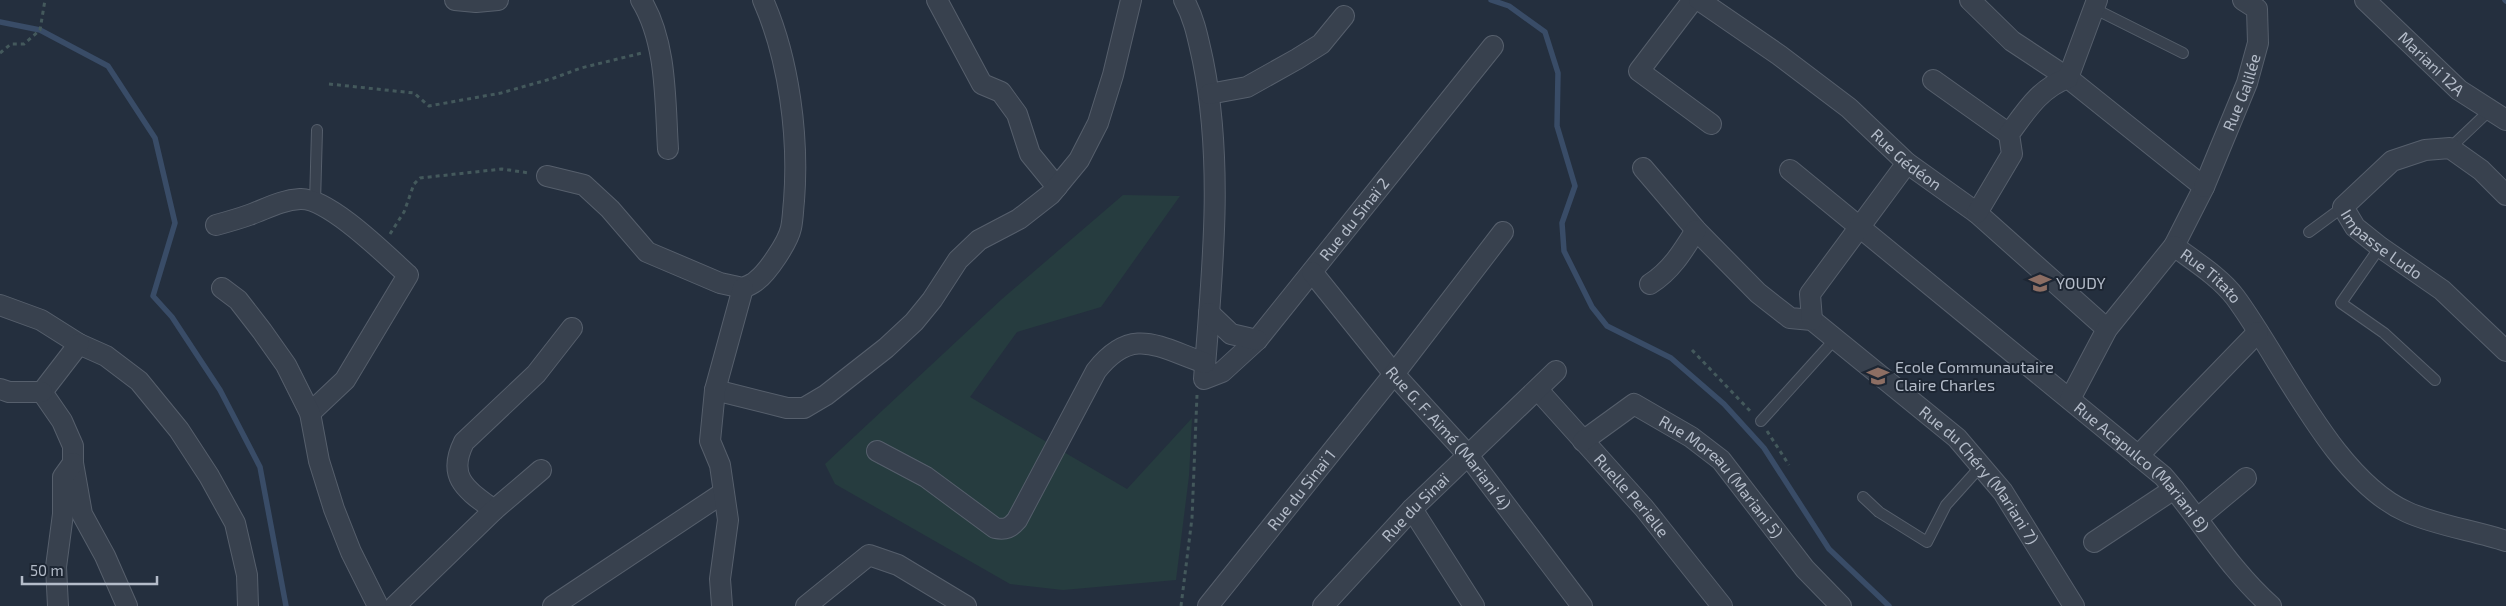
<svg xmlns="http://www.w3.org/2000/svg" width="2506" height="606" font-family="'Exo 2',sans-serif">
	<rect width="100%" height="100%" fill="#242f3e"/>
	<!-- green -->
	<path fill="#263c3f" d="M1123,195l57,1 -79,111 -84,25 -47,65 157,92 65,-71 -3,58 -13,104 -113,10 -53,-6 -175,-100 -10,-20 177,-165z"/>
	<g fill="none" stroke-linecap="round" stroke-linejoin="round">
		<!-- stream -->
		<g stroke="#394c67" stroke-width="5.5">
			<path d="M1491,0l18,6 36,26 13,41 -1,53 18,60 -13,37 2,28 28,56 15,19 64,32 53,46 40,44 65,101 60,57"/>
			<path d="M2505,0l1,1"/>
			<path d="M0,22l40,8 68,36 47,72 20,85 -22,73 19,21 48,73 40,77 26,139"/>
		</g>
		<!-- service casing -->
		<g stroke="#565f6c" stroke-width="12">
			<g id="service">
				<path d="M2095,9l88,44"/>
				<path d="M2450,148l40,-38"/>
				<path d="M315,203l2,-73"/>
				<path d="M2309,232l34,-25"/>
				<path d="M2380,247l-39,56 43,30 51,47"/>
				<path d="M1761,421l74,-82"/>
				<path d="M1863,497l16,15 48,30 19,-37 35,-39"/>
			</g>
		</g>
		<!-- minor casing -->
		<g stroke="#565f6c" stroke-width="22">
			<g id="minor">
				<path d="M455,0l21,2 22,-2"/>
				<path d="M641,0c26,42 24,101 27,149"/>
				<path d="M937,0l45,84 19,8 16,22 13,40 27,33"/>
				<path id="s1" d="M1184,0c11,20 14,39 19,61 21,104 9,213 1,318l18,-7 35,-32 236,-294"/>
				<path d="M1693,0l-54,71 72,53"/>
				<path id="s2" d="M1699,0l80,55 70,53 58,55 70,50 130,116"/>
				<path id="s3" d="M1970,0l42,41 56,37 136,109 -30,59c20,15 46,31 61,51 47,63 99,183 172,215 28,13 69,19 99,29"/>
				<path id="s4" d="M2365,0l94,90 47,30"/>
				<path d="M1933,80l76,54"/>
				<path d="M1209,94l38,-7 50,-28 24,-15 23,-28"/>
				<path id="s5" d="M1643,168l53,62 62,63 32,25 22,2 145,118 46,54 71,114"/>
				<path id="s6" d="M1790,170l373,306c37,42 65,92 108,130"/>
				<path d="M547,176l37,9 26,24 37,43 73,31 23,5c4,-2 10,-4 13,-7 12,-9 32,-39 35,-53 2,-9 2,-19 3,-27 5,-65 -5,-142 -31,-201"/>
				<path id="s7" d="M2204,187l43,-104 11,-40 -1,-34 -14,-9"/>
				<path id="s8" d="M2506,195l-25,-25 -31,-22 -25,2 -33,11 -49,46 12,20 25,20 62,43 64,61"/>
				<path d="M1977,213l35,-59 -3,-20c17,-23 31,-46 59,-56l29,-78"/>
				<path d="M216,225c11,-3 22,-6 33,-10 17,-6 32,-15 51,-16 28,-2 87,57 108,76l-63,105 -35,33"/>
				<path id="s9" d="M1312,272l82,102 73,80 115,152"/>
				<path d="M1650,284c21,-13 33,-33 46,-54"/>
				<path d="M222,288l16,12 24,31 24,34 24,48 9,48 15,48 17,43 27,54"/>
				<path d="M0,305l41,15 38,24 27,12 33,25 40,49 30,46 26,47 12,52 1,31"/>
				<path d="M1209,313l22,21 26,6"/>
				<path d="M1812,320l-2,-26 97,-131"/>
				<path d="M79,344l-37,48 20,29 11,25v17l9,51 23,42 22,50"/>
				<path d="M0,389l9,3h33"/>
				<path d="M715,390l72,18h17l22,-13 60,-47 28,-26 18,-22 26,-40 21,-20 40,-21 32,-25 28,-34 19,-37 15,-48 18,-75"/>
				<path id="s10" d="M1538,390l106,118 78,98"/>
				<path d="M2070,399l37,-70 67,-83"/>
				<path id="s11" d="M1583,441l51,-37 57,33 30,23 84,109 36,37"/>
				<path d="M877,451l49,26 69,51c11,2 15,0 22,-8l79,-149c36,-46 62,-24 109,-8"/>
				<path d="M2138,456l120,-124"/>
				<path d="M1412,509l62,97"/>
				<path d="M494,510c-27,-20 -48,-32 -30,-68l72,-68 36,-46"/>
				<path d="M2198,518l48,-40"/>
				<path d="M2094,542l80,-53"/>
				<path d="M58,606l-2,-39 7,-53v-37l10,-14"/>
				<path d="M395,606l99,-96 47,-40"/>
				<path d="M553,606l170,-113"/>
				<path d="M722,606l-2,-27 8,-59 -8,-55 -10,-24 5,-51 28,-102"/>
				<path d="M806,606l63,-51 29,10 68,41"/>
				<path id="s12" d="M1208,606l186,-232 109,-142"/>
				<path id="s13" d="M1323,606l89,-97 144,-138"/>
			</g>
		</g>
		<!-- path -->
		<g stroke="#44595c" stroke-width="3" stroke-dasharray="4 4" stroke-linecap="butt">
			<path d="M0,53l11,-9h13l16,-14 5,-30"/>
			<path d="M329,84l85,9 15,13 72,-13 53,-15 27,-10 61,-15"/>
			<path d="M390,234l14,-22 10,-28 6,-6 82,-9 27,4"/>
			<path d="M1692,350l60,63"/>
			<path d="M1767,431l22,34"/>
			<path d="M1181,606l11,-88 5,-123"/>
		</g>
		<!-- service -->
		<use href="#service" stroke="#38414e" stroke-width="10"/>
		<!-- minor -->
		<use href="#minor" stroke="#38414e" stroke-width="20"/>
	</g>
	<!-- icons -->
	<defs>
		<g id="school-bare" transform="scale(1.725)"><path d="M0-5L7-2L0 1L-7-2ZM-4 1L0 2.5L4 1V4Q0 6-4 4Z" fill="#8d6e63" stroke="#1d2633" stroke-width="2.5" paint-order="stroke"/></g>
	</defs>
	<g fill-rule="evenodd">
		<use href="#school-bare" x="2040" y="283"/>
		<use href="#school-bare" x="1878" y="376"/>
	</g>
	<g text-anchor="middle" stroke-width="4" stroke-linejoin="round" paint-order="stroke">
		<!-- street labels -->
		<g font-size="16" fill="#b4bcc9" stroke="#1d2633">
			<text dy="6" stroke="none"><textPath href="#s4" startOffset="92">Mariani 12A</textPath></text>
			<text dy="6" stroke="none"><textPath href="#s7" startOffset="102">Rue Galilée</textPath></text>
			<text dy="6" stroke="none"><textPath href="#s2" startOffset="262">Rue Gédéon</textPath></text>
			<text dy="6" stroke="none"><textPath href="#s1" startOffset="605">Rue du Sinaï 2</textPath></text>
			<text dy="6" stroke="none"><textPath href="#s8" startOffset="255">Impasse Ludo</textPath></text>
			<text dy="6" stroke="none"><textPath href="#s3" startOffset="414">Rue Titato</textPath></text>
			<text dy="6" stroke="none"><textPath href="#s9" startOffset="215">Rue G. F. Aimé (Mariani 4)</textPath></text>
			<text dy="6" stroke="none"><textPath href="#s6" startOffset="461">Rue Acapulco (Mariani 8)</textPath></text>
			<text dy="6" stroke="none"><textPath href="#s5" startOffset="462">Rue du Chéry (Mariani 7)</textPath></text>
			<text dy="6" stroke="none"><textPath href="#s11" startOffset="178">Rue Moreau (Mariani 5)</textPath></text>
			<text dy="6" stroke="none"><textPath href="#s12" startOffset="149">Rue du Sinaï 1</textPath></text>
			<text dy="6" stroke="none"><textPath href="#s10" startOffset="141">Ruelle Perielle</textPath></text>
			<text dy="6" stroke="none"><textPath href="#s13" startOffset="135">Rue du Sinaï</textPath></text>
		</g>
		<!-- poi labels -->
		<g font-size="16" fill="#b4bcc9" stroke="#1d2633" text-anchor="start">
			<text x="2056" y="289">YOUDY</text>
			<text x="1895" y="373">Ecole Communautaire<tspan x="1895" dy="18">Claire Charles</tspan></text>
		</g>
	</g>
	<!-- scale -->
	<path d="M22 576v8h135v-8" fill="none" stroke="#b4bcc9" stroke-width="2.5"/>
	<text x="30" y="576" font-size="15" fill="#b4bcc9" stroke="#1d2633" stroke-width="4" paint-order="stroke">50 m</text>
</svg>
